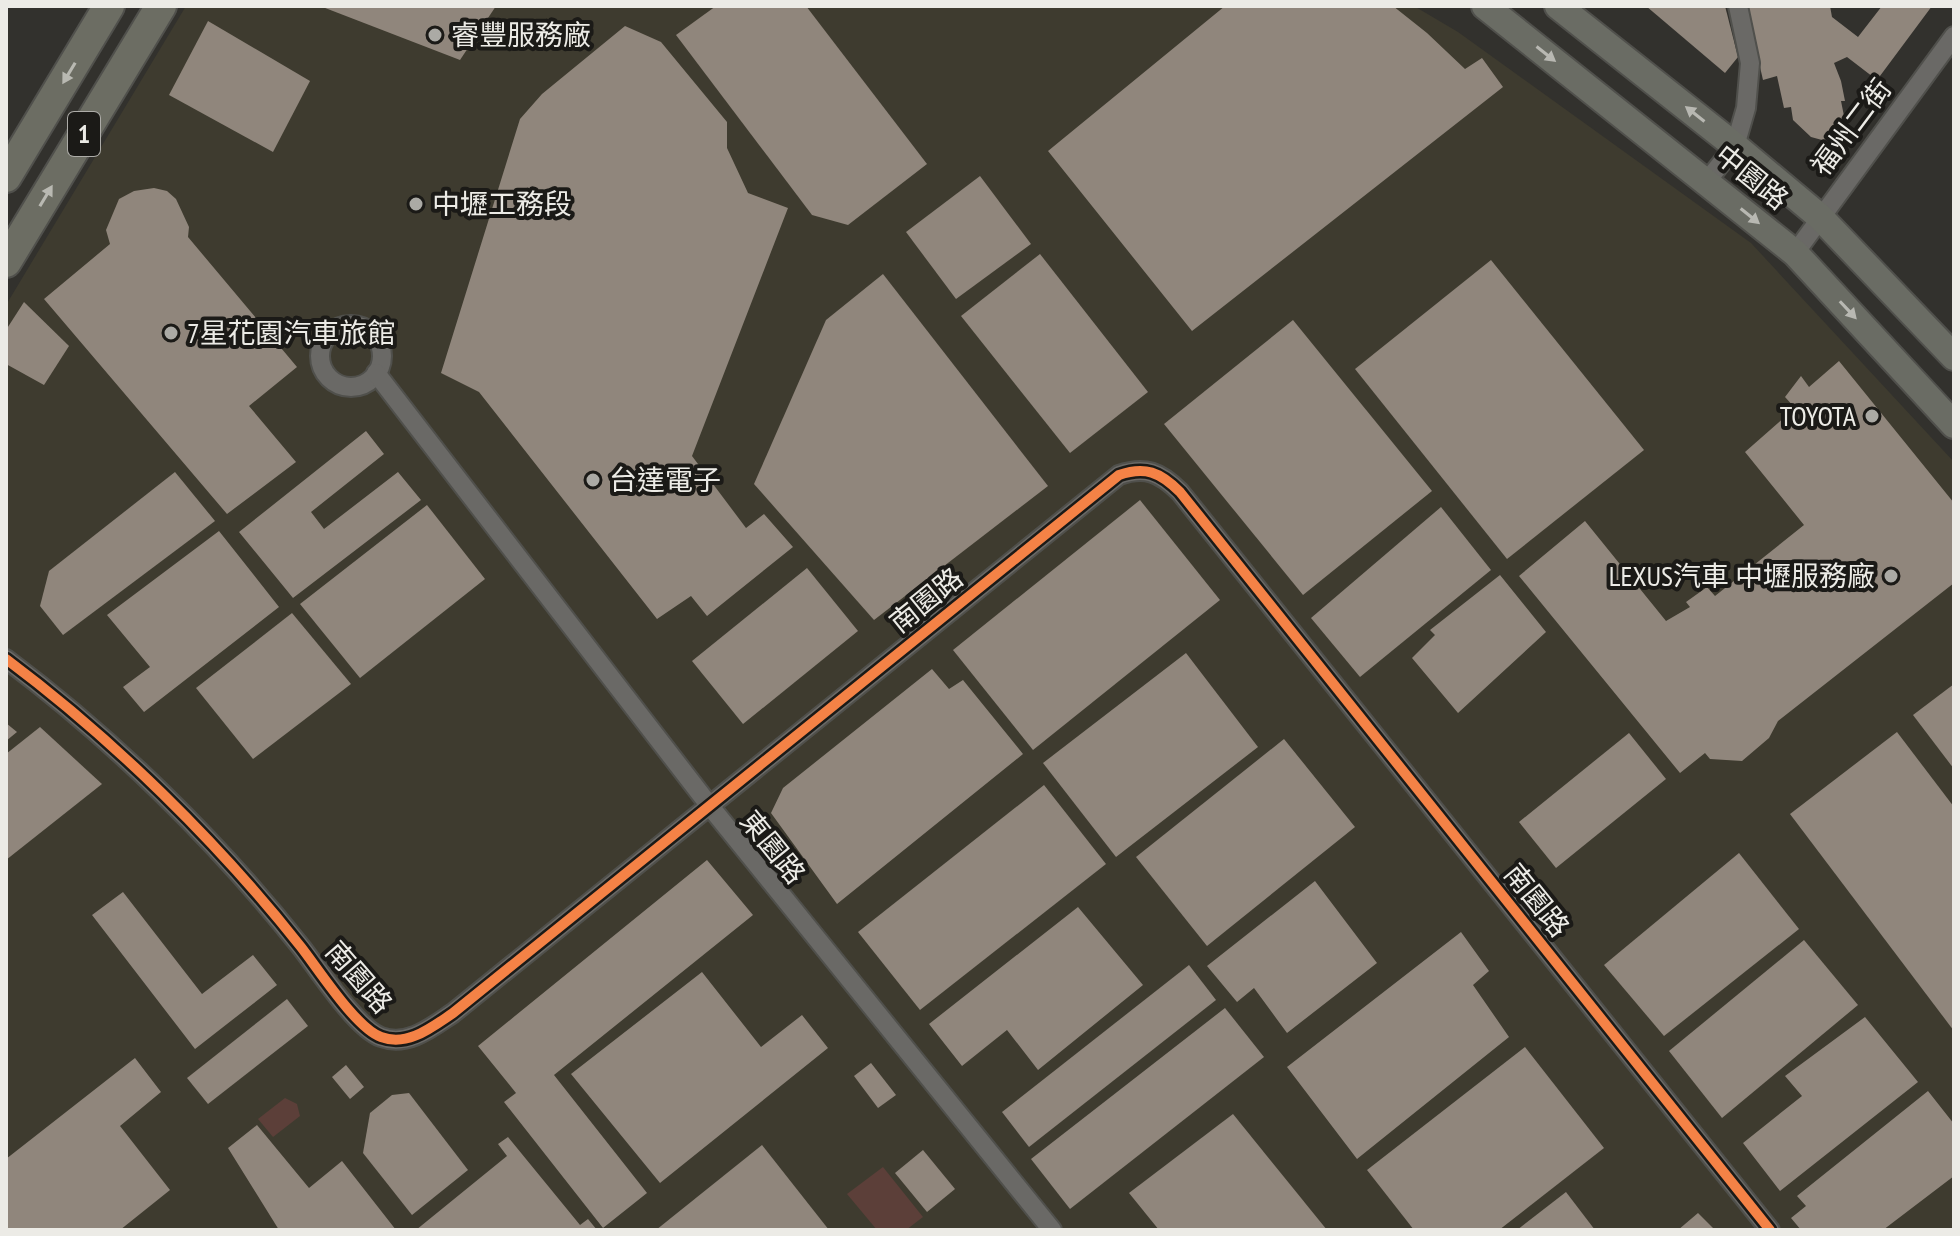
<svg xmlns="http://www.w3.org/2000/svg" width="1960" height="1236" font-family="'PT Sans Narrow','Noto Sans TC',sans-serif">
	<rect width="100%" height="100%" fill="#32312d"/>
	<!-- built -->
	<path fill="#3e3b2f" d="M186,6h1228l44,26 293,211 203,219v768h-1948v-925z"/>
	<!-- green -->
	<g fill="#5c3f39">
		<path d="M285,1098l12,6 3,12 -27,21 -15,-18z"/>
		<path d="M883,1167l40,50 -17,13h-29l-30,-36z"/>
	</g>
	<!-- building -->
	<g fill="#90867c">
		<path d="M320,6h176l-36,54z"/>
		<path d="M716,6h90l121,158 -79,61 -36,-10 -136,-180z"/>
		<path d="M1225,6h168l34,27 38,36 17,-11 21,29 -311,244 -144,-180z"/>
		<path d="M1646,6h79l13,51 -13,16z"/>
		<path d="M1746,6h84l2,11 26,20 24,-31h50l-55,74 -30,-23 -13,6 7,18 4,20h-4l6,30 -15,7 -10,2 -11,-3 -18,-17 -2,-13 -7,1 -7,-32 -14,4z"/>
		<path d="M208,21l102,60 -37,71 -104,-57z"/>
		<path d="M625,26l36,16 66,80v26l21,45 40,15 -96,248 54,72 18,-14 29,33 -86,69 -16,-20 -34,23 -178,-227 -38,-19 79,-254 22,-25z"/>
		<path d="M980,176l51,68 -75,55 -50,-67z"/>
		<path d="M154,188l13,3 9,8 13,28 -1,10 109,130 -48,39 47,56 -69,52 -183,-215 66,-55 -4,-14 13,-31 15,-8z"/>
		<path d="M1040,254l108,138 -78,61 -109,-137z"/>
		<path d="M1491,260l153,190 -137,109 -152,-190z"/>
		<path d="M883,274l165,212 -174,134 -120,-136 72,-164z"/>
		<path d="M24,302l45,44 -25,39 -38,-21v-34z"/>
		<path d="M1293,320l139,171 -129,104 -139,-171z"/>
		<path d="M1839,361l115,142v80l-176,138 -9,17 -27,23 -32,-2 -5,-6 -25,20 -161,-197 66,-55 81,100 24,-14 -4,-5 21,-15 8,9 89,-71 -59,-73 50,-44 -10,-11 16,-21 8,11z"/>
		<path d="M366,431l18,23 -73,58 13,17 74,-57 23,28 -128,98 -54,-66z"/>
		<path d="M175,472l40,49 -152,114 -23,-29 9,-35z"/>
		<path d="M1140,500l80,100 -187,150 -80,-100z"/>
		<path d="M427,505l58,74 -125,99 -60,-74z"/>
		<path d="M1441,507l50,63 -131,107 -49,-59z"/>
		<path d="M219,531l60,76 -135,105 -21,-25 27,-20 -43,-52z"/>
		<path d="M807,568l51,63 -115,93 -51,-63z"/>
		<path d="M1500,575l46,57 -88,81 -46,-55 23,-23 -5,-5z"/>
		<path d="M292,613l59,71 -98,75 -57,-71z"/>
		<path d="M1186,653l72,94 -142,110 -73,-94z"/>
		<path d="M932,669l17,20 14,-9 60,74 -186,150 -66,-91 12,-25z"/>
		<path d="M1954,684v85l-41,-54z"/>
		<path d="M6,723l11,9 -11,9z"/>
		<path d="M40,727l62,57 -96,76v-106z"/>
		<path d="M1897,732l57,75v224l-164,-217z"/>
		<path d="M1629,733l37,46 -110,89 -37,-46z"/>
		<path d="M1284,739l71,88 -148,119 -71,-89z"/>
		<path d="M1044,785l62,79 -186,146 -62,-78z"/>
		<path d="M1739,853l60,76 -135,107 -60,-71z"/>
		<path d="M707,860l46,55 -199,160 93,118 -44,35 -99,-126 12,-9 -38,-47z"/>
		<path d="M1315,881l62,82 -90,70 -33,-45 -17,14 -30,-36z"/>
		<path d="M123,892l79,102 51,-39 24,30 -82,64 -103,-134z"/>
		<path d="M1078,907l65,78 -105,85 -31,-40 -45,36 -33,-42z"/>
		<path d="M1461,932l28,39 -16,14 36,52 -152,122 -70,-92z"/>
		<path d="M1804,940l54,65 -136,113 -53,-67z"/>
		<path d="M1189,965l27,35 -187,147 -27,-35z"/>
		<path d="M702,972l59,75 41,-32 26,33 -168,135 -89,-109z"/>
		<path d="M287,999l21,27 -100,78 -21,-26z"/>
		<path d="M1225,1008l39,49 -194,152 -39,-50z"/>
		<path d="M1865,1017l53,65 -138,109 -37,-48 59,-47 -17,-20z"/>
		<path d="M1525,1047l79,101 -105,82h-85l-47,-60z"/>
		<path d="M135,1058l26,34 -41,34 50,64 -50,40h-114v-71z"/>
		<path d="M871,1063l25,32 -18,13 -24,-32z"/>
		<path d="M346,1065l18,22 -14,12 -18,-22z"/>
		<path d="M1928,1091l26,33v52l-71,54h-82l-10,-12 15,-12 -9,-10z"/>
		<path d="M409,1093l59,77 -56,45 -49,-62 7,-40 22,-18z"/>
		<path d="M1233,1114l94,116h-168l-30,-37z"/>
		<path d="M257,1125l52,63 33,-27 54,69h-117l-51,-82z"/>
		<path d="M508,1137l72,88 8,-6 9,11h-181l91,-74 -9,-12z"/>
		<path d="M762,1145l67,85h-173z"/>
		<path d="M923,1150l32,39 -28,23 -32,-39z"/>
		<path d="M1566,1192l29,38h-78z"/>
		<path d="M1698,1213l16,16 -36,1z"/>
	</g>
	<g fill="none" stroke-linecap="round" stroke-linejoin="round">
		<!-- minor casing -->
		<g stroke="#50504c" stroke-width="22">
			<g id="minor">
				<path d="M1707,181l28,-35 11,-38 4,-45 -12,-57"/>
				<path d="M1795,253l159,-217"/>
				<circle cx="351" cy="356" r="31"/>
				<path d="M376,373l333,432 343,425"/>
				<path d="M6,659c107,80 212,183 295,288 18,23 55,81 80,90 27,10 51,-10 72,-24l666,-538c26,-9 41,-3 61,17l590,738"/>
			</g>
		</g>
		<!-- secondary casing -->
		<g stroke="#50504c" stroke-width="30">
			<g id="secondary">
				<path d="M1485,6l310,247 159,172"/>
				<path d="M1558,6l177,140 85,71 134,140"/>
			</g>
		</g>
		<!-- primary casing -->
		<g stroke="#50504c" stroke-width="34">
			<g id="primary">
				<path d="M6,177l103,-171"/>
				<path d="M6,262l155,-256"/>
			</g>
		</g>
		<!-- minor -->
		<use href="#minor" stroke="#6a6966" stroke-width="18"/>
		<!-- secondary -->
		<use href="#secondary" stroke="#6a6c64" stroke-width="26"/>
		<!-- primary -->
		<use href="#primary" stroke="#6c6d63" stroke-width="30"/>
		<!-- cycleway casing -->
		<g stroke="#1b1a17" stroke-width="15">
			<path id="cycleway" d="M6,659c107,80 212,183 295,288 18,23 55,81 80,90 27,10 51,-10 72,-24l666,-538c26,-9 41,-3 61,17l590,738"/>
		</g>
		<!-- cycleway -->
		<use href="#cycleway" stroke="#f48246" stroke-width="10"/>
	</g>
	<!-- one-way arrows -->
	<defs><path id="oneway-solid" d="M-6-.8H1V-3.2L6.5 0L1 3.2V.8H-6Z" transform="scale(2)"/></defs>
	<g fill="#b8b8b2">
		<use href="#oneway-solid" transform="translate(1546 54) rotate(38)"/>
		<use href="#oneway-solid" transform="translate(1695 114) rotate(-142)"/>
		<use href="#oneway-solid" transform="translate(1750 216) rotate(39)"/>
		<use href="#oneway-solid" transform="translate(1848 310) rotate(47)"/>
	</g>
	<g fill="#b9b9b2">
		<use href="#oneway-solid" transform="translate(69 73) rotate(121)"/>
		<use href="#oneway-solid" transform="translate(46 196) rotate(-59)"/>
	</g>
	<!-- markers -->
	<g fill="#abaaa5" stroke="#1b1a17" stroke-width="3">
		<circle cx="435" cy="35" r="8"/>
		<circle cx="416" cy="204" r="8"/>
		<circle cx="171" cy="333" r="8"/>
		<circle cx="1872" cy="416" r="8"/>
		<circle cx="593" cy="480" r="8"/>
		<circle cx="1891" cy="576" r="8"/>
	</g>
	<g text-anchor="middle" stroke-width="8" stroke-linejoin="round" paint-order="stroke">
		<!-- shield labels -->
		<rect fill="#1b1a17" stroke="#adaca8" stroke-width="2" x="68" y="112" width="32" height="44" rx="6"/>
		<g font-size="26" font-weight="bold" fill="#ecebe6">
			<text x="84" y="143">1</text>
		</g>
		<!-- poi labels -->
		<g font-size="28" fill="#ecebe6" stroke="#1b1a17" text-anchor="start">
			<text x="451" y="45">睿豐服務廠</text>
			<text x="432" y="214">中壢工務段</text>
			<text x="187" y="343">7星花園汽車旅館</text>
			<text x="1856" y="426" text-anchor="end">TOYOTA</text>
			<text x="609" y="490">台達電子</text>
			<text x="1875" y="586" text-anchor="end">LEXUS汽車 中壢服務廠</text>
		</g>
		<!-- street labels -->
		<g font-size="28" fill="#ecebe6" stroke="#1b1a17">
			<text transform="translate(1851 127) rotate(-53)" y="10">福州二街</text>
			<text transform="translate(1752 177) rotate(39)" y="10">中園路</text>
			<text transform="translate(926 600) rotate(-39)" y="10">南園路</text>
			<text transform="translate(773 847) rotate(51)" y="10">東園路</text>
			<text transform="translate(1537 900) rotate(51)" y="10">南園路</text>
			<text transform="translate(359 977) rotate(49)" y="10">南園路</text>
		</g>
	</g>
	<!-- border -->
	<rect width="1960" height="1236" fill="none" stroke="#ecebe6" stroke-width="16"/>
</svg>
